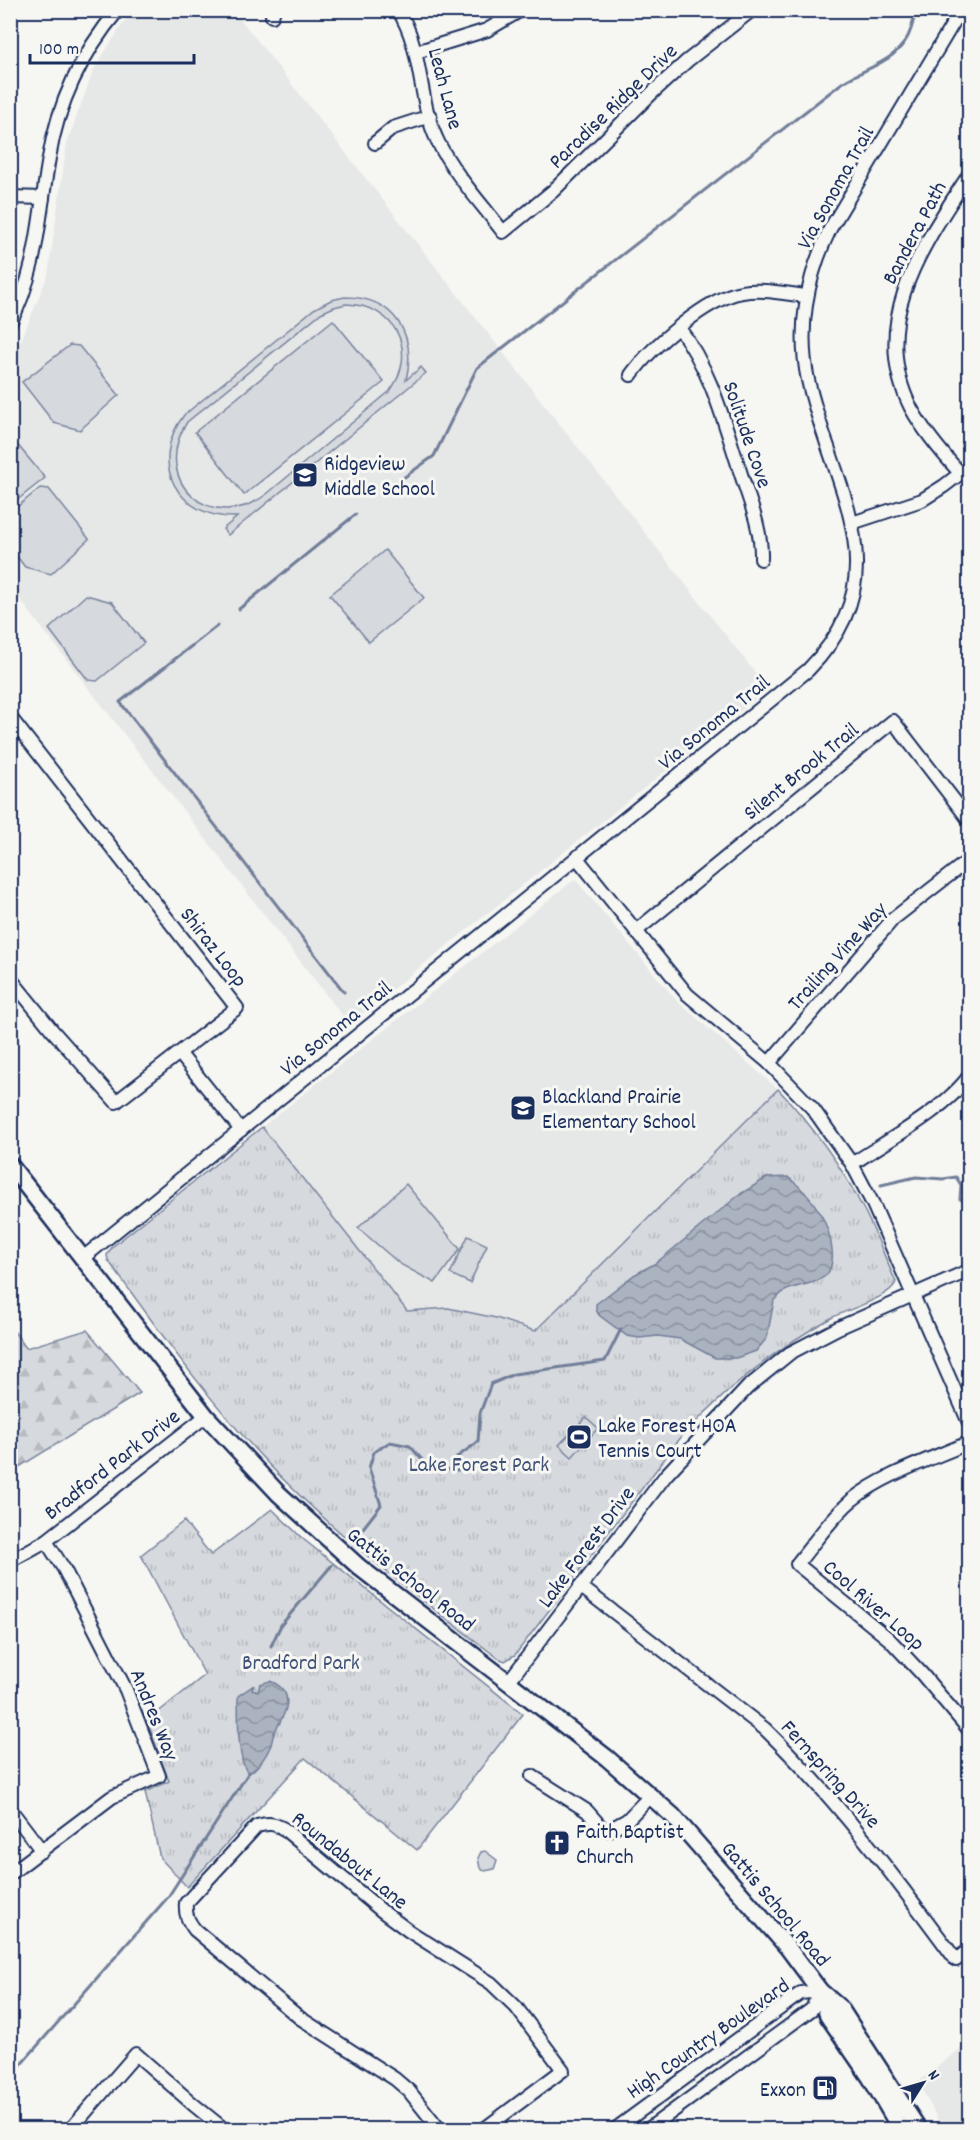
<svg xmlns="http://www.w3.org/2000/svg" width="980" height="2140" font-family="Dekko,sans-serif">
	<defs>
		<pattern id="forest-firs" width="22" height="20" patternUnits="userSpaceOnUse" patternTransform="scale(1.5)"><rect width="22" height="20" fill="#d6d9dd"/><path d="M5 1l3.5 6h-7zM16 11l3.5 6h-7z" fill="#b7bbc0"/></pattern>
		<pattern id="park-tufts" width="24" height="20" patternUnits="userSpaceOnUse" patternTransform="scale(1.5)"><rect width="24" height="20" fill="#d6d9dd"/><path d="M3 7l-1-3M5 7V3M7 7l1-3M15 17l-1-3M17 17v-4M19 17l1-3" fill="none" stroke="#b7bbc0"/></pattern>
		<pattern id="water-waves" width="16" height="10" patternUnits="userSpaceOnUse" patternTransform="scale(1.5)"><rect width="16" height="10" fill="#abb2c0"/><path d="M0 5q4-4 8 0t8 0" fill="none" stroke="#8a919f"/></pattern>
	</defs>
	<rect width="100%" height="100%" fill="#f6f6f2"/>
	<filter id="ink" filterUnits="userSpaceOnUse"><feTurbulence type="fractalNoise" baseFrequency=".0167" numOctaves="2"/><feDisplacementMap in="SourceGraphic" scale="12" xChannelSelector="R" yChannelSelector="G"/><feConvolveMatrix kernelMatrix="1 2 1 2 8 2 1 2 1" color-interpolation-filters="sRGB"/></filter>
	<g filter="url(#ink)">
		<!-- built -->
		<g fill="#e6e7e7">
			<path d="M135,11h99l534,678 -419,335 -338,-436v-234l11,-16 26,-63 19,-132 27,-74 32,-50z"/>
			<path d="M575,879l102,122 101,88 -243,242 -87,-23 -41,3 -145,-184z"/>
			<path d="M969,2042v87h-26l-25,-47z"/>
		</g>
		<!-- forest -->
		<path fill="url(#forest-firs)" stroke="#78849e" stroke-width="1.5" d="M11,1327l15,21 61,-18 53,63 -129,79z"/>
		<!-- park -->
		<g fill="url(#park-tufts)" stroke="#78849e" stroke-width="1.5">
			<path d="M778,1089c34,36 63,76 86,121 12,23 21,48 32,72 -5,15 -47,27 -63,35 -58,31 -106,72 -151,119l-167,219 -10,6 -7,-3c-71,-54 -143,-108 -207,-171 -70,-69 -126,-147 -183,-227l-1,-5 5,-8 150,-120 145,184 41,-3 48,10 39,13z"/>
			<path d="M272,1509l31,30 220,175 -106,136 -112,-92 -118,129 -27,-29 -15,-66 24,-11 -22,-60 58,-46 -64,-120 43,-34 27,34z"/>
			<path d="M485,1851l12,9 -3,9 -9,2 -5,-3 -2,-10 3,-6z"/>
		</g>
		<!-- pitch -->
		<g fill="#d6d9dd" stroke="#78849e" stroke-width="1.5" fill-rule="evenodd">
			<path d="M345,297c49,0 72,37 61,83l15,-13 5,6 -198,162 -5,-6 14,-12c-59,2 -90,-53 -53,-102l130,-106 17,-9zM346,304c49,1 73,47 44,87l-122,102c-55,44 -119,-11 -81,-71l134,-109 13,-6z"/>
			<path d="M333,320l51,62 -140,113 -49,-63z"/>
			<path d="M70,345l9,1 40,49 -39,35 -26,-7 -32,-41z"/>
			<path d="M11,437l34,41 -34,27 -1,-68z"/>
			<path d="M40,488l9,1 40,50 -38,35 -26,-7 -14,-18v-37z"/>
			<path d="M385,550l39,48 -55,44 -39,-47z"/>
			<path d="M86,595l26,7 32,41 -47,38 -9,-1 -39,-51z"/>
			<path d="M406,1184l54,65 -25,34 -35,-19 -42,-36z"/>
			<path d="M468,1236l19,9 -17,38 -20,-9z"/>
			<path d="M586,1417l12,11 -26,29 -13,-12z"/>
		</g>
		<!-- water -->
		<g fill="url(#water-waves)" stroke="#717e99" stroke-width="1.5">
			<path d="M788,1177c24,19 41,42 44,73 1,7 0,17 -4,23 -10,12 -30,11 -43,18 -4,2 -7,6 -11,9l-7,38 -11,13 -20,7h-21l-35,-19 -22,-3 -19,2 -12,-2 -27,-20 -4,-6v-6l38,-29 22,-12 83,-68 27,-17z"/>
			<path d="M270,1681c27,11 16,32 5,50 -2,4 -3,10 -4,14 -5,12 -12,22 -23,29 -12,-19 -9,-55 -10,-78l16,-11 -2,4 6,2 2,-7z"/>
		</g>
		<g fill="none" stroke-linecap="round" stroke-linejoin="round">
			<!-- stream -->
			<g stroke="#717e99" stroke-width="3">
				<path d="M382,493l52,-37 43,-88 365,-285c24,-16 59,-22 69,-54 2,-6 3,-12 5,-19"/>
				<path d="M239,609l117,-95"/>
				<path d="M217,626l-97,76 224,290"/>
				<path d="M881,1185l35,-8 27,2 13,-2 5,8 -1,14 10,3"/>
				<path d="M353,1541l28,-36 -12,-37 5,-16 16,-10 20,4 20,23 28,1 5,-4 -6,-9 21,-15 2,-29 11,-29 23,-10 91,-13 16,-32"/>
				<path d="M271,1646l10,-21 51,-60"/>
				<path d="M10,2077l158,-180 81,-125"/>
			</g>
			<!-- minor casing -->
			<g stroke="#1b2f5e" stroke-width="16">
				<g id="minor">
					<path d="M398,10c26,40 19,90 40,132 16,32 43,61 65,90l50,-41 99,-98 35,-32 65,-51"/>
					<path d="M272,16l2,-6"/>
					<path d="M416,52l71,-22 34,-20"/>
					<path d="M375,143l18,-15 37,-12"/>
					<path d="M10,197l33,1"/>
					<path d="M10,323c28,-52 29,-109 39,-165 9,-55 33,-105 69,-148"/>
					<path d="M679,328c32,42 45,94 61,143 9,29 22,58 21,88"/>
					<path d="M631,375c20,-28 76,-77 111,-83 21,-4 44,2 65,4"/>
					<path d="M960,473c-18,-20 -36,-41 -49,-65 -44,-86 13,-164 59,-235"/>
					<path d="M852,523l70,-23 22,-14 26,-20"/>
					<path d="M10,717l227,291 -121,94 -64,-72 -42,-52"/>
					<path d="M577,858l110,136 82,69 44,46 39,55 21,40 97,221"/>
					<path d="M636,931l257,-210 77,100"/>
					<path d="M180,1054l61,76"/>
					<path d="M769,1063l124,-144 77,-60"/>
					<path d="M852,1164c36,-24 93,-54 118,-89"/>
					<path d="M83,1258l725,-588c95,-96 24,-183 0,-290 -11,-51 -1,-104 22,-151l131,-219"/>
					<path d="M970,1442c-38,17 -86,32 -118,58 -21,18 -37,42 -55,64l92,75 32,34 49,58"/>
					<path d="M10,1561l36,-20 160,-125"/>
					<path d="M580,1586l185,143c72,70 132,151 191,231l14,-11"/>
					<path d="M509,1681l157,-206 82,-88 42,-34 48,-25 132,-58"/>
					<path d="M532,1776l55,35 15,17 7,2 18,-10 23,-24"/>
					<path d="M10,1809l32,42"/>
					<path d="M10,1874l102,-77 47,-21 -33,-86 -62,-121 -18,-28"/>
					<path d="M70,2130l66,-76 58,51 31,25"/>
					<path d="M440,2130l-31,-39 -14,-12 -95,-61 -105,-88c-7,-9 -10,-15 -9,-27l71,-77c11,-3 17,-3 27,3l98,82 27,20 82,52 25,24 47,63 -80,60"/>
					<path d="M614,2130l187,-137 19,-2"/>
					<path d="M647,2130l165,-121 8,-18"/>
				</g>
			</g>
			<!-- major casing -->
			<g stroke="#1b2f5e" stroke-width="20">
				<g id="major">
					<path d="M10,1165l196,251 72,77 81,74 248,191 66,58 115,132 32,43 20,17 79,122"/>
					<path d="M820,1991l8,25 42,61 31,53"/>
				</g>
			</g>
			<!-- minor -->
			<use href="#minor" stroke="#f6f6f2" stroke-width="12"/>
			<!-- major -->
			<use href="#major" stroke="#f6f6f2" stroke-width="15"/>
		</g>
	</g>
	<!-- icons -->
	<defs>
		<g id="school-square" transform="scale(1.35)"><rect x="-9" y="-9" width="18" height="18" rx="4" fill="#1b2f5e" stroke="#f6f6f2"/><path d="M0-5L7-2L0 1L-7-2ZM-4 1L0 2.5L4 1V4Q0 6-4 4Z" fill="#fff"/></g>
		<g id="stadium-square" transform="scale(1.35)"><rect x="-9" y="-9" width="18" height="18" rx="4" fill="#1b2f5e" stroke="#f6f6f2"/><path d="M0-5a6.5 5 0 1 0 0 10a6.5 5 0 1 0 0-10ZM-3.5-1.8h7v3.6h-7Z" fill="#fff"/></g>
		<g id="church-square" transform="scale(1.35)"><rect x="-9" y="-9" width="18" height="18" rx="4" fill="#1b2f5e" stroke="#f6f6f2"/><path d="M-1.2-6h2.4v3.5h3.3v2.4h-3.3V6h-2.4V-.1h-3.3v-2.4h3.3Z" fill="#fff"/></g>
		<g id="fuel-square" transform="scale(1.35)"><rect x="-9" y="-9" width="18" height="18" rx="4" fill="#1b2f5e" stroke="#f6f6f2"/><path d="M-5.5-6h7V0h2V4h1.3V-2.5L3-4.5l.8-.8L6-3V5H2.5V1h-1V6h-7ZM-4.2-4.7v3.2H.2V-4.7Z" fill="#fff"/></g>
	</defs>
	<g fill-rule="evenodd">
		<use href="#school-square" x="305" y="475"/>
		<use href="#school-square" x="523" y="1108"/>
		<use href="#stadium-square" x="579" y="1437"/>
		<use href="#church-square" x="557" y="1843"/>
		<use href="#fuel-square" x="825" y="2088"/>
	</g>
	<g text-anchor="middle" stroke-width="6" stroke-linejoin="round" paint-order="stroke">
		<!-- street labels -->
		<g font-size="22" fill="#1b2f5e" stroke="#f6f6f2">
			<text transform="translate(447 88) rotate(75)" y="8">Leah Lane</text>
			<text transform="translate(612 105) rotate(-44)" y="8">Paradise Ridge Drive</text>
			<text transform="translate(834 187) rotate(-61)" y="8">Via Sonoma Trail</text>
			<text transform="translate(913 232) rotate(-62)" y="8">Bandera Path</text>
			<text transform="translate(749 434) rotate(71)" y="8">Solitude Cove</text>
			<text transform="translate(713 721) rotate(-39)" y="8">Via Sonoma Trail</text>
			<text transform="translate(800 770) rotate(-39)" y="8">Silent Brook Trail</text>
			<text transform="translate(215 946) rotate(52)" y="8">Shiraz Loop</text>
			<text transform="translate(836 955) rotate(-48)" y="8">Trailing Vine Way</text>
			<text transform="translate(335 1027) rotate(-39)" y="8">Via Sonoma Trail</text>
			<text transform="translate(111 1463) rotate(-38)" y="8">Bradford Park Drive</text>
			<text transform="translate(585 1546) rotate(-53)" y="8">Lake Forest Drive</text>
			<text transform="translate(412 1578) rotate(38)" y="8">Gattis School Road</text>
			<text transform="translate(875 1604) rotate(41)" y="8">Cool River Loop</text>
			<text transform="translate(156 1714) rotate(68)" y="8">Andres Way</text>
			<text transform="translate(832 1773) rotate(48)" y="8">Fernspring Drive</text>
			<text transform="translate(351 1859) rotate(39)" y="8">Roundabout Lane</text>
			<text transform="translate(777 1903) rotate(50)" y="8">Gattis School Road</text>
			<text transform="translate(707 2037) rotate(-35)" y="8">High Country Boulevard</text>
		</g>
		<!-- poi labels -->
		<g font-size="22" fill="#1b2f5e" stroke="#f6f6f2" text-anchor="start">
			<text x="324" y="470">Ridgeview<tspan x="324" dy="25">Middle School</tspan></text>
			<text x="542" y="1103">Blackland Prairie<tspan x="542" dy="25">Elementary School</tspan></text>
			<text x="598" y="1432">Lake Forest HOA<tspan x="598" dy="25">Tennis Court</tspan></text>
			<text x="576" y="1838">Faith Baptist<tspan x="576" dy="25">Church</tspan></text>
			<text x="806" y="2096" text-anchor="end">Exxon</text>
		</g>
		<!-- park labels -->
		<g font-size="22" fill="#405177" stroke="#f6f6f2">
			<text x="479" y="1471">Lake Forest Park</text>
			<text x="301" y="1669">Bradford Park</text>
		</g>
	</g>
	<!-- margin -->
	<rect width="980" height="2140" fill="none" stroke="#f6f6f2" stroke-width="36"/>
	<rect x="18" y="18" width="944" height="2104" fill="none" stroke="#1b2f5e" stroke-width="2" filter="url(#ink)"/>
	<!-- north arrow -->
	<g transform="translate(923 2083) rotate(53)" stroke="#f6f6f2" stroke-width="4.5" paint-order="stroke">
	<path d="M0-4.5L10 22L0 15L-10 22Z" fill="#1b2f5e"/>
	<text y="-9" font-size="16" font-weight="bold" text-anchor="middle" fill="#1b2f5e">N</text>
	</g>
	<!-- scale -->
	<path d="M30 54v9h164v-9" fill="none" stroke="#1b2f5e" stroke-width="3"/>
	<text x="39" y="54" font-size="18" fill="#1b2f5e" stroke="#f6f6f2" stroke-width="4.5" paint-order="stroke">100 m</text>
</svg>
